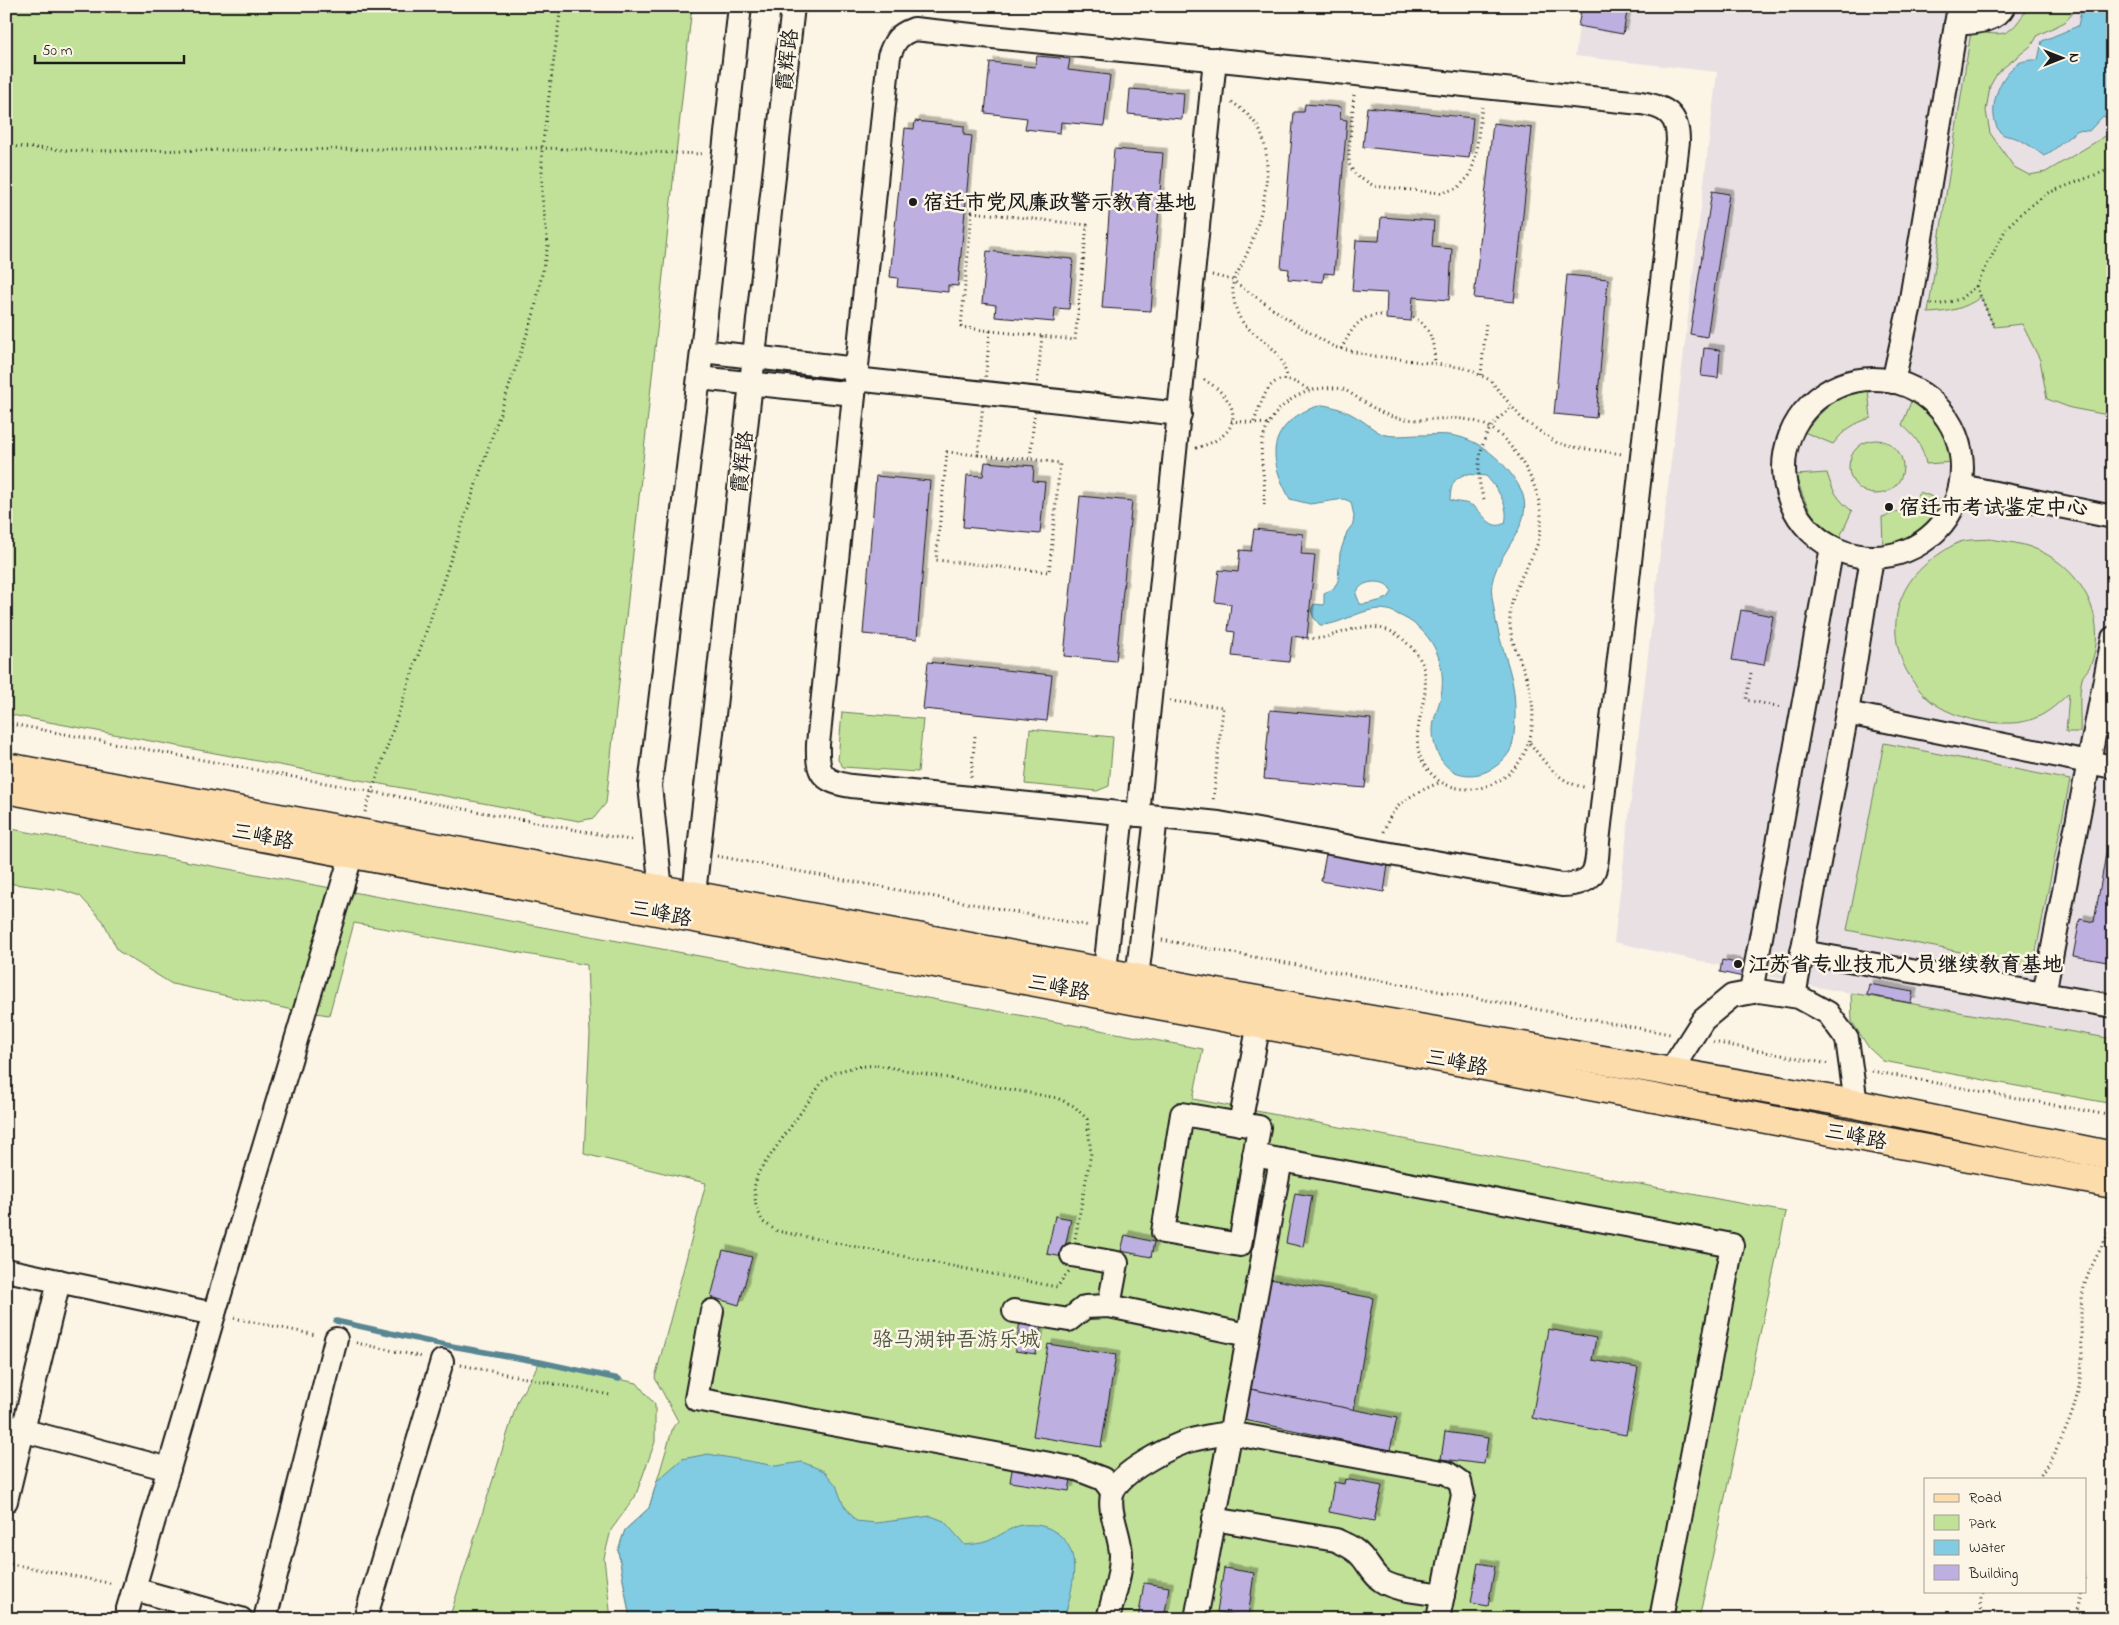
<svg xmlns="http://www.w3.org/2000/svg" width="2119" height="1625" font-family="'Indie Flower','LXGW WenKai TC',sans-serif">
	<defs>
		<filter id="shadow"><feDropShadow dx="4.5" dy="-4.5" stdDeviation="0" flood-color="#0004"/></filter>
	</defs>
	<rect width="100%" height="100%" fill="#fcf5e5"/>
	<filter id="ink" filterUnits="userSpaceOnUse"><feTurbulence type="fractalNoise" baseFrequency=".02" numOctaves="2"/><feDisplacementMap in="SourceGraphic" scale="10" xChannelSelector="R" yChannelSelector="G"/><feConvolveMatrix kernelMatrix="1 2 1 2 8 2 1 2 1" color-interpolation-filters="sRGB"/></filter>
	<g filter="url(#ink)">
		<!-- built -->
		<path fill="#e9e0e4" d="M1582,6h531v1033l-297,-52 -202,-45 103,-870 -142,-16z"/>
		<!-- green -->
		<g fill="#c1e199" stroke="#6e7e5a">
			<path d="M6,6h686l-86,797 -12,15 -15,3 -573,-107z"/>
			<path d="M2029,6h44v7l-8,9 -27,13 -6,10 -34,27 -8,14 -4,25 4,22 24,34 15,8 17,-3 61,-37 6,1v283l-5,-4 -37,-7 -24,-9 -7,-39 -18,-36 -28,3 -13,-30c-17,12 -32,15 -53,16l43,-282c36,5 37,7 58,-25z"/>
			<path d="M1868,390l3,28c-17,5 -27,12 -38,26l-29,-12c21,-25 31,-35 64,-42z"/>
			<path d="M1912,399c24,13 40,36 41,63l-27,2c-3,-18 -11,-28 -24,-39z"/>
			<circle cx="1876" cy="467" r="27"/>
			<path d="M1827,473c5,17 11,27 25,38l-13,28c-28,-21 -33,-31 -43,-64z"/>
			<path d="M1920,492l28,11c-16,21 -36,44 -65,44l-1,-30c17,-5 28,-10 38,-25z"/>
			<path d="M1990,539c11,2 23,3 34,6 44,12 77,54 72,99 -1,7 -3,16 -6,22 -2,5 -7,8 -8,13 -4,15 -1,38 -2,53h-14l3,-39c-27,27 -43,33 -82,29 -20,-2 -47,-11 -62,-26 -39,-40 -41,-101 6,-136 8,-6 19,-14 29,-18 9,-3 21,-2 30,-3z"/>
			<path d="M842,712l81,7 -5,53 -75,-5 -5,-7z"/>
			<path d="M1030,729l83,8 -4,49 -12,5 -72,-7z"/>
			<path d="M1884,743l186,37 -37,186 -186,-36z"/>
			<path d="M6,828l1197,221 -10,50 593,113 -87,407h-1069l-12,-69 7,-20 24,-22 24,-81 5,-6 -23,-43 51,-195 -122,-29 6,-120 -3,-69 -233,-42 -25,92 -41,-6 -116,-25 -54,-33 -15,-30 -23,-25 -18,-6 -56,-7z"/>
			<path d="M1851,993l262,46v65l-230,-43 -14,-13 -17,-26z"/>
			<path d="M540,1362l97,21 18,22v37l-20,55 -24,33 -7,28 7,61h-162l69,-219z"/>
		</g>
		<!-- water -->
		<g fill="#82cce3" stroke="#598693" fill-rule="evenodd">
			<path d="M2082,6h31v116l-10,-6 -14,15 -11,-1c-12,8 -21,19 -34,26 -8,-6 -17,-13 -26,-17 -6,-3 -14,-2 -18,-7 -15,-19 -1,-58 19,-69 6,-3 13,-3 19,-3l4,-19 36,-15z"/>
			<path d="M1323,405c14,2 26,7 38,15 8,5 16,13 25,15 11,2 23,0 34,0 9,0 19,-1 29,0 30,3 57,27 71,53 21,39 -35,70 -28,109 2,11 3,22 6,33 4,19 12,37 15,56 3,14 3,50 -2,63 -6,12 -19,22 -32,25 -30,6 -46,-17 -46,-44 0,-14 8,-27 9,-41 3,-30 -11,-58 -39,-72 -5,-2 -10,-6 -15,-7 -25,-5 -44,15 -68,15l-6,-7 -3,-8 3,-6 10,1v-12l9,-4 5,-8 2,-28 7,-21 6,-8 1,-8 -3,-14 -7,-3 -34,5 -20,-5c-7,-13 -15,-30 -15,-45 -1,-26 25,-45 48,-49zM1466,474l20,2c11,12 24,30 19,47 -15,9 -22,-11 -32,-17 -6,-4 -15,-3 -23,-6 1,-14 2,-21 16,-26zM1373,582c9,0 15,1 19,10l-4,6c-6,2 -22,7 -28,6l-4,-10c3,-8 8,-11 17,-12z"/>
			<path d="M708,1454l68,12 26,-4 22,9 12,14 7,19 13,17 20,2 55,-7 13,5 21,24c7,-1 16,-1 23,-4 12,-5 21,-13 34,-16 10,-1 22,0 30,5 34,18 20,59 12,89h-434l-12,-69 7,-20 24,-22 8,-27 25,-22z"/>
		</g>
		<g fill="none" stroke-linecap="round" stroke-linejoin="round">
			<!-- stream -->
			<path stroke="#598693" stroke-width="5.5" d="M336,1321l99,22 105,19 79,17"/>
		</g>
		<!-- building -->
		<g fill="#bdb0e1" stroke="#1c1c1c" filter="url(#shadow)">
			<path d="M1582,6h46l-5,28 -45,-8z"/>
			<path d="M1037,56l33,3 -2,11 42,5 -6,51 -43,-4 -1,11 -35,-4 2,-11 -42,-5 5,-51 45,5z"/>
			<path d="M1130,89l54,4 -2,26 -54,-5z"/>
			<path d="M1305,104l36,3 -1,12 7,1 -13,154 -10,-1 -1,9 -35,-3 1,-10 -8,-1 13,-156h10z"/>
			<path d="M1367,107l106,11 -4,40 -106,-11z"/>
			<path d="M915,121l49,5v9l8,1 -14,150 -10,-1v7l-51,-5 1,-9 -8,-1 15,-149 9,1z"/>
			<path d="M1493,123l39,5 -18,174 -40,-4z"/>
			<path d="M1114,149l49,4 -12,158 -49,-3z"/>
			<path d="M1712,191l17,3 -22,143 -17,-3z"/>
			<path d="M1381,217l53,4 -2,26 20,2 -3,51 -36,-3 -2,24 -25,-2 1,-26 -35,-2 4,-51 23,1z"/>
			<path d="M987,251l86,8 -4,50 -14,-1 -1,14 -59,-5 1,-12 -14,-2z"/>
			<path d="M1567,275l41,4 -12,139 -42,-4z"/>
			<path d="M1704,348l16,2 -2,28 -17,-2z"/>
			<path d="M985,462l49,4 -1,15 12,1 -5,52 -77,-7 4,-52 16,1z"/>
			<path d="M876,476l54,5 -13,158 -54,-5z"/>
			<path d="M1080,496l52,5 -16,160 -52,-5z"/>
			<path d="M1254,529l49,5 -2,20 14,1 -8,83 -15,-2 -3,26 -57,-6 3,-24 -7,-1 3,-27 -16,-2 4,-32 19,2 2,-22 11,1z"/>
			<path d="M1741,610l32,6 -9,49 -32,-5z"/>
			<path d="M928,662l124,13 -5,46 -124,-12z"/>
			<path d="M1270,710l101,9 -6,69 -101,-9z"/>
			<path d="M2113,814v149l-40,-7 7,-37 14,3z"/>
			<path d="M1326,854l62,11 -4,27 -63,-11z"/>
			<path d="M1722,960l28,6 -2,12 -28,-6z"/>
			<path d="M1869,984l44,8 -2,11 -44,-8z"/>
			<path d="M1295,1193l17,3 -9,51 -17,-4z"/>
			<path d="M1055,1216l16,3 -8,38 -16,-3z"/>
			<path d="M1125,1235l29,7 -3,15 -30,-6z"/>
			<path d="M723,1250l29,7 -13,48 -28,-8z"/>
			<path d="M1270,1279l103,19 -19,112 -104,-21z"/>
			<path d="M1020,1322l21,3 -5,29 -21,-3z"/>
			<path d="M1548,1329l48,9 -4,22 46,8 -12,67 -94,-17z"/>
			<path d="M1048,1344l68,11 -15,92 -68,-11z"/>
			<path d="M1250,1389l147,29 -7,32 -146,-30z"/>
			<path d="M1445,1432l43,6 -4,26 -43,-5z"/>
			<path d="M1013,1464l59,9 -3,18 -59,-9z"/>
			<path d="M1345,1479l37,7 -8,35 -45,-9 5,-30 10,2z"/>
			<path d="M1478,1563l17,3 -7,40 -17,-3z"/>
			<path d="M1224,1568l30,5 -6,44 -31,-5z"/>
			<path d="M1144,1583l25,4 -5,32h-26z"/>
		</g>
		<g fill="none" stroke-linecap="round" stroke-linejoin="round">
			<!-- minor casing -->
			<g stroke="#1c1c1c" stroke-width="26">
				<g id="minor">
					<path d="M1956,24c17,-2 39,-1 48,-18"/>
					<path d="M914,29l727,74c25,4 37,11 37,38l-80,701c-1,30 -3,42 -36,43l-343,-62 -368,-37c-30,-5 -34,-13 -33,-42l71,-688c6,-16 9,-21 25,-27z"/>
					<path d="M702,351l155,18"/>
					<path d="M699,378l155,16"/>
					<circle cx="1873" cy="468" r="89"/>
					<path d="M855,379l325,35"/>
					<path d="M1893,382l17,-77 49,-299"/>
					<path d="M1961,486l152,31"/>
					<path d="M1847,713l266,54"/>
					<path d="M1138,815l77,-756"/>
					<path d="M659,904l2,-14 -11,-104 52,-435 38,-345"/>
					<path d="M692,912l101,-906"/>
					<path d="M1802,952l311,54"/>
					<path d="M1103,989l19,-176"/>
					<path d="M1751,992l81,-445"/>
					<path d="M2044,994l69,-356"/>
					<path d="M1135,995l21,-178"/>
					<path d="M1794,996l53,-283 25,-156"/>
					<path d="M1670,1072l33,-52 29,-24 27,-5 40,6 29,16 19,26 9,65"/>
					<path d="M1182,1114l77,13 -19,118 -77,-13z"/>
					<path d="M1240,1124l22,-117"/>
					<path d="M1254,1155l478,90 -71,374"/>
					<path d="M1072,1255l45,8 -8,43"/>
					<path d="M6,1270l208,44"/>
					<path d="M712,1311l-16,88 381,70 26,10 10,13"/>
					<path d="M1014,1311l55,9 16,-13 24,-1 139,29"/>
					<path d="M6,1426l163,43"/>
					<path d="M6,1501l53,-220"/>
					<path d="M1214,1519l122,21c10,5 19,8 26,17 7,8 11,18 20,24 14,10 44,11 61,14"/>
					<path d="M134,1589l107,30"/>
					<path d="M125,1619l89,-305 138,-461"/>
					<path d="M265,1619l71,-280"/>
					<path d="M365,1619l77,-258"/>
					<path d="M1108,1619c5,-21 13,-43 13,-64 0,-20 -15,-46 -8,-64 9,-20 52,-41 72,-49 15,-5 30,-7 45,-9l217,40 13,9 3,13 -25,124"/>
					<path d="M1196,1619l85,-459"/>
				</g>
			</g>
			<!-- major casing -->
			<g stroke="#1c1c1c" stroke-width="31">
				<g id="major">
					<path d="M6,767l1205,225 645,112 257,52"/>
					<path d="M6,789l2107,395"/>
				</g>
			</g>
			<!-- path -->
			<g stroke="#1c1c1c" stroke-width="3" stroke-dasharray="1 4" stroke-linecap="butt">
				<path d="M1354,95l-5,54v15l6,11 19,11 66,7 18,-5 11,-12 6,-16 7,-53"/>
				<path d="M1232,102c10,7 21,16 27,27 18,35 2,94 -14,129 -8,19 -15,19 -11,42 5,29 20,30 39,49 9,8 11,19 15,30"/>
				<path d="M6,146l74,5 462,-3 161,6"/>
				<path d="M972,212l115,13 -12,115 -33,-4 -12,123 30,4 -11,109 -113,-12 11,-108 31,3 12,-124 -29,-4z"/>
				<path d="M1212,275l20,5 60,42 42,25 34,8 98,13 24,12 33,40 34,23 16,4 49,7"/>
				<path d="M1976,286l18,41"/>
				<path d="M1931,304h10l19,-5 16,-13 31,-59 17,-16 24,-18 65,-25"/>
				<path d="M1413,317c20,12 20,25 22,46"/>
				<path d="M990,331l52,5"/>
				<path d="M1341,349c11,-19 17,-35 42,-34"/>
				<path d="M1481,375l5,-52"/>
				<path d="M1231,421l38,3"/>
				<path d="M1254,422c11,-31 18,-58 55,-32"/>
				<path d="M1196,448c49,-13 47,-46 7,-69"/>
				<path d="M978,455l52,4"/>
				<path d="M1484,499c-9,-21 -6,-55 8,-73 6,-7 13,-13 20,-20"/>
				<path d="M1264,505c0,-7 1,-15 0,-23 -1,-13 -4,-26 -2,-39 7,-37 44,-61 81,-54 15,8 35,24 50,28 41,10 78,-14 113,24 25,28 46,71 29,109 -10,22 -23,39 -25,65 -2,25 11,43 18,67 13,43 1,94 -48,106 -13,3 -31,0 -42,-8 -51,-41 14,-91 -27,-133 -7,-7 -14,-14 -24,-17 -24,-8 -43,3 -65,8 -7,1 -15,0 -22,0"/>
				<path d="M1751,673l-5,27 36,7"/>
				<path d="M1170,701l53,6 -10,95"/>
				<path d="M6,723l629,118"/>
				<path d="M1530,743c14,19 29,40 54,44"/>
				<path d="M971,777l4,-41"/>
				<path d="M365,812l169,-499 14,-68 -6,-49v-48l19,-142"/>
				<path d="M1384,832c8,-30 31,-39 57,-50"/>
				<path d="M717,856l373,70"/>
				<path d="M1162,940l508,94"/>
				<path d="M1713,1042l116,22"/>
				<path d="M877,1065l180,33 17,8 13,13 4,34 -22,118 -12,16 -280,-56 -14,-9 -7,-15 -2,-19 4,-15 65,-92 13,-9 19,-5z"/>
				<path d="M1872,1071l241,45"/>
				<path d="M234,1318l82,17"/>
				<path d="M356,1343l67,14"/>
				<path d="M461,1365l149,30"/>
				<path d="M2038,1479c25,-37 43,-76 44,-122 0,-21 -3,-43 1,-65 5,-24 19,-45 30,-66"/>
				<path d="M6,1563l108,21"/>
				<path d="M2085,1579l1,-5"/>
				<path d="M1982,1619l-1,-18 4,-10"/>
				<path d="M2075,1619l7,-28"/>
			</g>
			<!-- minor -->
			<use href="#minor" stroke="#fcf5e5" stroke-width="22"/>
			<!-- major -->
			<use href="#major" stroke="#fddcac" stroke-width="28"/>
		</g>
	</g>
	<!-- markers -->
	<g fill="#1c1c1c" stroke="#fcf5e5" stroke-width="2">
		<circle cx="913" cy="202" r="5"/>
		<circle cx="1889" cy="507" r="5"/>
		<circle cx="1738" cy="964" r="5"/>
	</g>
	<g text-anchor="middle" stroke-width="5" stroke-linejoin="round" paint-order="stroke">
		<!-- street labels -->
		<g font-size="21" fill="#1c1c1c" stroke="#fcf5e5">
			<text transform="translate(787 60) rotate(-84)" y="7">霞辉路</text>
			<text transform="translate(742 462) rotate(-84)" y="7">霞辉路</text>
			<text transform="translate(263 836) rotate(11)" y="7">三峰路</text>
			<text transform="translate(661 913) rotate(11)" y="7">三峰路</text>
			<text transform="translate(1059 987) rotate(11)" y="7">三峰路</text>
			<text transform="translate(1457 1062) rotate(11)" y="7">三峰路</text>
			<text transform="translate(1856 1136) rotate(11)" y="7">三峰路</text>
		</g>
		<!-- poi labels -->
		<g font-size="21" font-weight="bold" fill="#1c1c1c" stroke="#fcf5e5" text-anchor="start">
			<text x="923" y="209">宿迁市党风廉政警示教育基地</text>
			<text x="1899" y="514">宿迁市考试鉴定中心</text>
			<text x="1748" y="971">江苏省专业技术人员继续教育基地</text>
		</g>
		<!-- park labels -->
		<g font-size="21" fill="#4e5742" stroke="#fcf5e5">
			<text x="956" y="1346">骆马湖钟吾游乐城</text>
		</g>
	</g>
	<!-- margin -->
	<rect width="2119" height="1625" fill="none" stroke="#fcf5e5" stroke-width="25"/>
	<rect x="12" y="12" width="2094" height="1600" fill="none" stroke="#1c1c1c" stroke-width="2" filter="url(#ink)"/>
	<!-- legend -->
	<rect x="1924" y="1478" width="162" height="115" fill="#fcf5e5" stroke="#a29e95"/>
	<rect x="1934" y="1494" width="25" height="8" fill="#fddcac" stroke="#a29e95"/>
	<text x="1969" y="1502" font-size="15" fill="#1c1c1c">Road</text>
	<rect x="1934" y="1515" width="25" height="15" fill="#c1e199" stroke="#a29e95"/>
	<text x="1969" y="1528" font-size="15" fill="#1c1c1c">Park</text>
	<rect x="1934" y="1540" width="25" height="15" fill="#82cce3" stroke="#a29e95"/>
	<text x="1969" y="1552" font-size="15" fill="#1c1c1c">Water</text>
	<rect x="1934" y="1565" width="25" height="15" fill="#bdb0e1" stroke="#a29e95"/>
	<text x="1969" y="1578" font-size="15" fill="#1c1c1c">Building</text>
	<!-- north arrow -->
	<g transform="translate(2062 58) rotate(90)" stroke="#fcf5e5" stroke-width="4" paint-order="stroke">
	<path d="M0-4L9 19L0 12L-9 19Z" fill="#1c1c1c"/>
	<text y="-8" font-size="14" font-weight="bold" text-anchor="middle" fill="#1c1c1c">N</text>
	</g>
	<!-- scale -->
	<path d="M35 55v8h149v-8" fill="none" stroke="#1c1c1c" stroke-width="2.5"/>
	<text x="42" y="55" font-size="15" fill="#1c1c1c" stroke="#fcf5e5" stroke-width="4" paint-order="stroke">50 m</text>
</svg>
